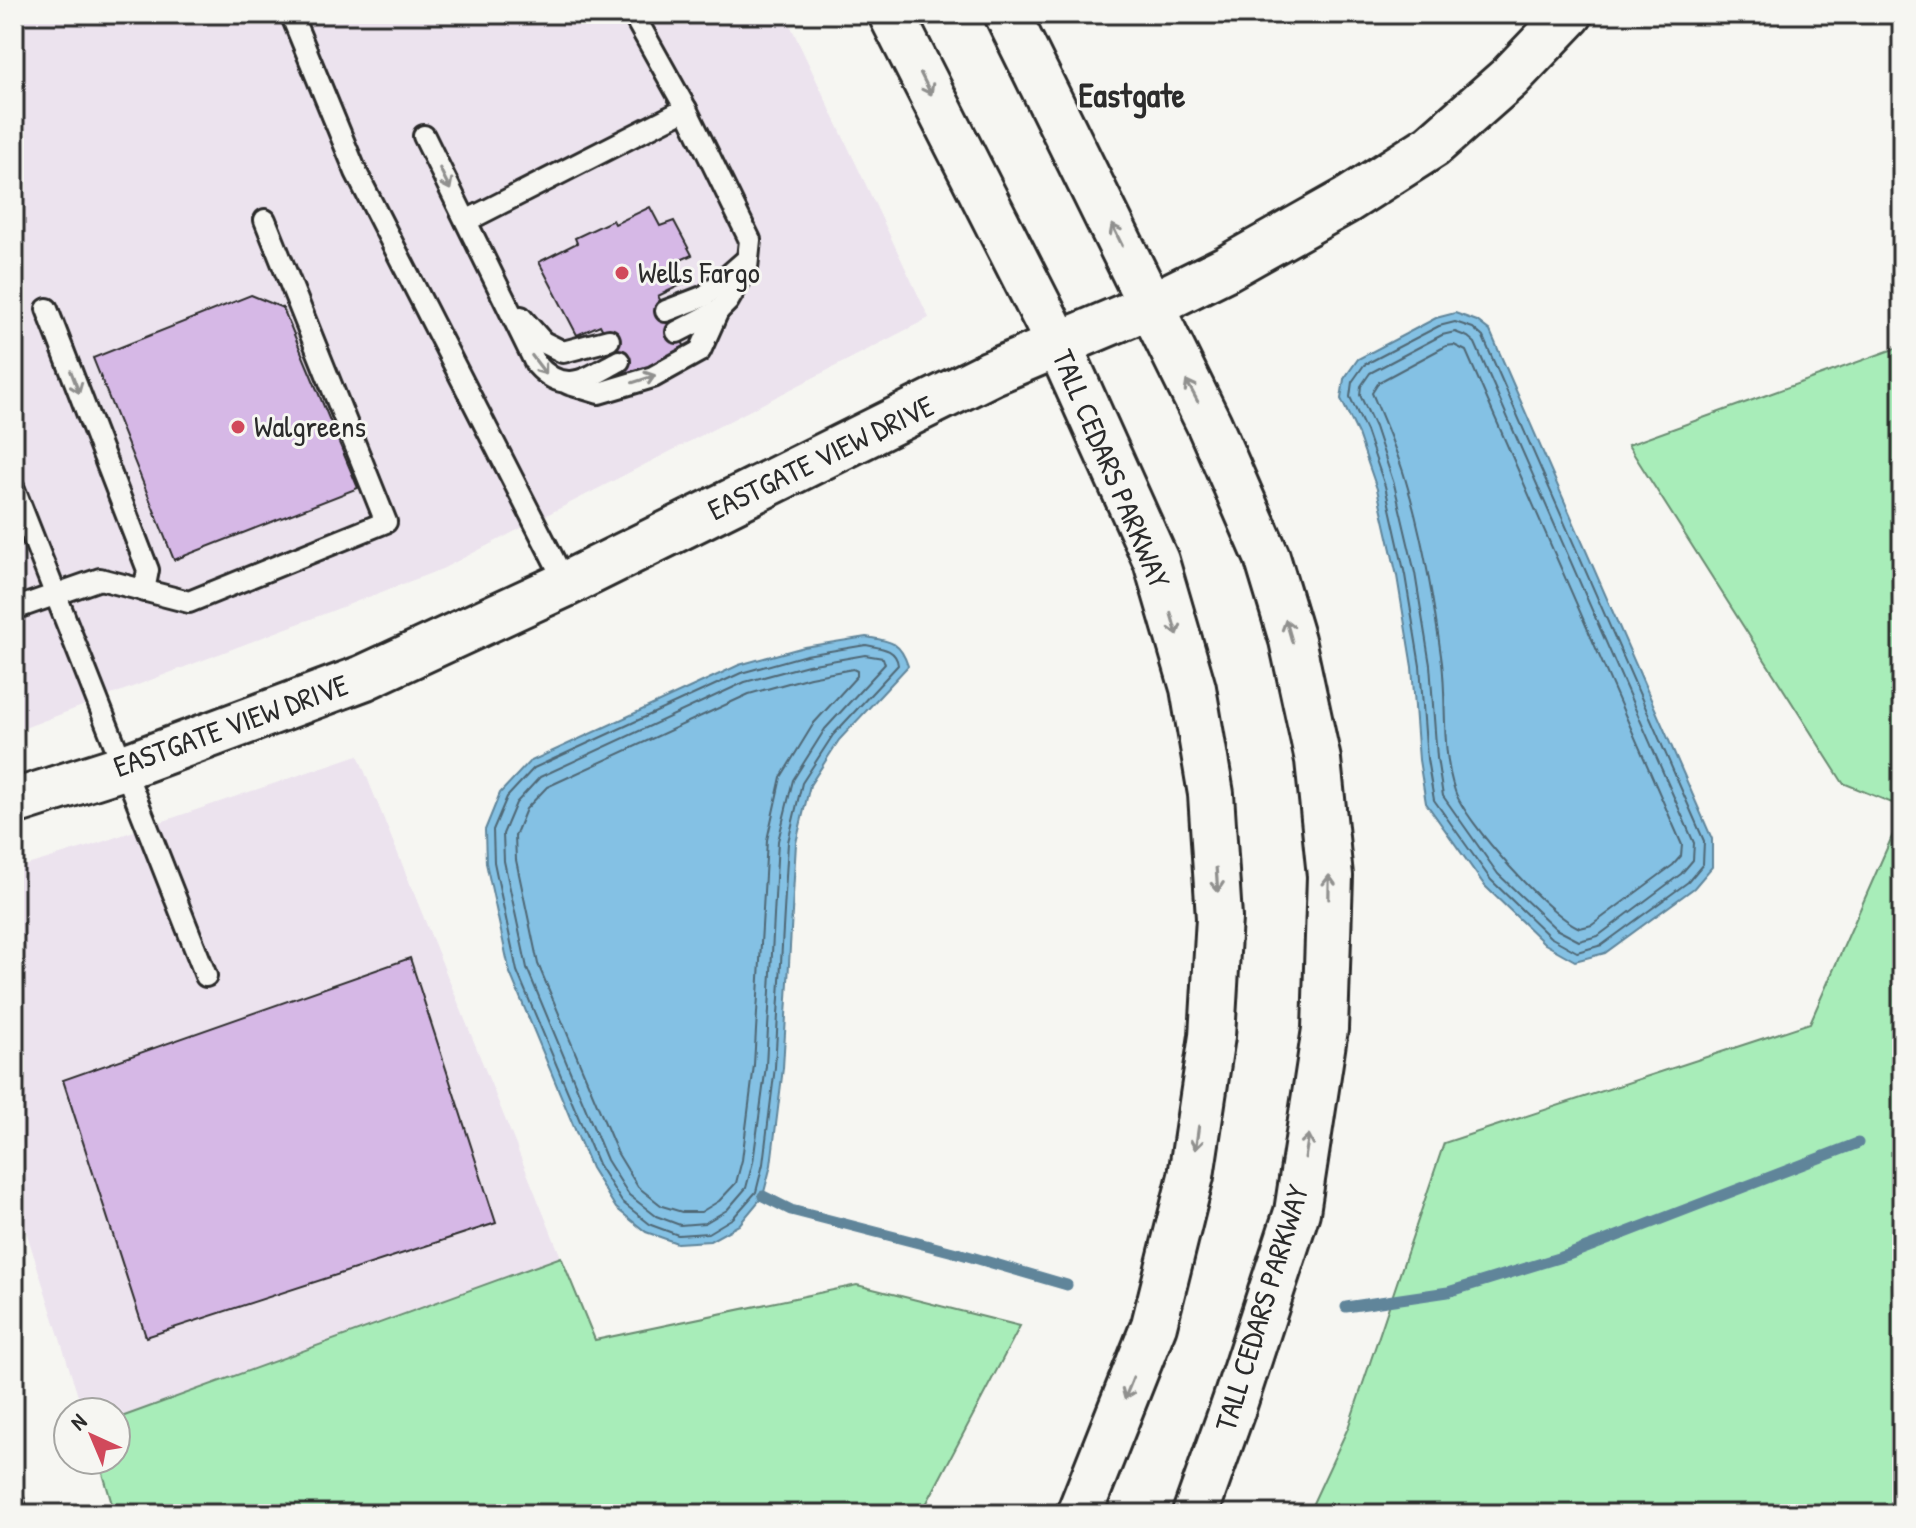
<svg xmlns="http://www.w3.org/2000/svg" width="1916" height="1528" font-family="'Patrick Hand',sans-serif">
	<rect width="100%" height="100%" fill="#f6f6f2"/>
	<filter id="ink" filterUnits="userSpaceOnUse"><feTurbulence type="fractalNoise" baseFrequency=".0125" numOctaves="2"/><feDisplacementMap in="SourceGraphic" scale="16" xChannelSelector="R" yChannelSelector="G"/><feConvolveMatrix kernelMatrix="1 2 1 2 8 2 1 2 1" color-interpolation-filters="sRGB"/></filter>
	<g filter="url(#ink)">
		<!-- built -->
		<g fill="#ece3ee">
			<path d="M14,14h771l144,304 -487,251 -428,163z"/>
			<path d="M358,755l203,502 -445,162v-7h-33l-69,-219v-324l79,-24z"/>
		</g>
		<!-- green -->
		<g fill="#a8edb9" stroke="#6a8c72" stroke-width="2">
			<path d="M1902,346v461l-59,-24 -215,-338z"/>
			<path d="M1902,814v700h-594l40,-86 96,-285 366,-120z"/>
			<path d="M561,1257l34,83 262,-55 163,41 -99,188h-806l-16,-54h17v-41z"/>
		</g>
		<!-- water -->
		<g fill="#84c1e4" stroke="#60859a" stroke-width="2">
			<path d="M1455,313l22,8 13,10 222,508v28l-18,21 -89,65 -30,8 -30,-17 -60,-58 -59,-83 -7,-43 -7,-93 -15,-91 -20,-87 -19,-55 -17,-35 3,-20 14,-20 78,-41z"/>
			<path d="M866,637c24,4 34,4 42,29l-69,74 -29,45 -14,58 -13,225 -12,97 -8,31 -24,29 -29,16 -33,2 -31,-11 -30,-24 -25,-40 -81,-195 -24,-110 -1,-33 15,-37 29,-31 210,-97 65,-18z"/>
		</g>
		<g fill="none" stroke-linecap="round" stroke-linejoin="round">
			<!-- shore -->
			<g stroke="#4f6775" stroke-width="2">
				<path d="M1455,322l18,6 10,9 221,504 -1,23 -15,18 -86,63 -25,7 -27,-15 -59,-57 -57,-80 -7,-41 -7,-93 -15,-91 -20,-89 -19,-55 -16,-34 2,-15 12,-17 75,-39z"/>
				<path d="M1455,332l13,5 7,6 219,500 -1,17 -12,14 -83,62 -19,5 -23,-12 -58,-55 -55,-78 -6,-38 -7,-93 -15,-92 -21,-89 -19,-57 -15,-32 1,-9 9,-13 72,-38z"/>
				<path d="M1454,345l12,6 216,494 -1,11 -8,9 -81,60 -12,3c-30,-11 -115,-106 -125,-137 -14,-40 -8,-87 -13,-128 -8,-61 -19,-126 -37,-185 -9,-30 -21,-57 -33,-85l7,-11 67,-36z"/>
				<path d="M866,645c14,3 30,3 32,20l-65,70 -31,48 -14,59 -13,225 -12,97 -7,28 -23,26 -25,15 -30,2 -27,-10 -29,-23 -24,-38 -81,-193 -23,-109 -1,-32 14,-33 27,-29 207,-95 65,-18z"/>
				<path d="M865,655l18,3 2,6 -60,65 -32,51 -15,61 -12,225 -13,96 -7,26 -19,22 -22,13 -25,2 -24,-9 -27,-21 -22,-35 -80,-192 -23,-107 -1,-27 13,-31 24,-26 205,-95 63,-17z"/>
				<path d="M853,669l4,2v5l-43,47 -33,54 -14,63 -13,225 -12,95 -6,23 -17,18 -18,11h-19l-20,-6 -24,-19 -20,-33 -80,-190 -22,-104 -1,-24 11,-27 21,-22 202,-93 61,-17z"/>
			</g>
			<!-- stream -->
			<g stroke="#60859a" stroke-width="11">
				<path d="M763,1196l28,14 170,44 106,31"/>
				<path d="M1346,1307l102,-15 120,-37 290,-112"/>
			</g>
		</g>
		<!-- building -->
		<g fill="#d6b8e6" stroke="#2b2b2b" stroke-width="2">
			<path d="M650,207l10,19 14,-5 18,34 -16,7 11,20 -29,14 28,53 -58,28 -28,-52 -23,10 -38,-73 38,-19 -2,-5 38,-18 2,4z"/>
			<path d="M251,295l32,13 75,180 -184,72 -81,-202z"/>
			<path d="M410,958l86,265 -350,114 -83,-257z"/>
			<path d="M14,1469l16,45h-16z"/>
		</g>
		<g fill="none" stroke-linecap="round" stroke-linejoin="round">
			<!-- service casing -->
			<g stroke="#2b2b2b" stroke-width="26">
				<g id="service">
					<path d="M291,14l65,158 210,412"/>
					<path d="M638,23l48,86"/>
					<path d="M424,136l112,228c29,33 51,14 83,-3"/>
					<path d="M466,221l220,-112 64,131 -3,28 -19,33 -10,10 -41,21"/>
					<path d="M47,309l101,261 -4,21"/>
					<path d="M666,311l39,-15 41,-36"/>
					<path d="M521,317l22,25 20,10 46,-12"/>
					<path d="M569,384l30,9 54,-16 47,-26 18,-40"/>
					<path d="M14,489l192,487"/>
					<path d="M14,609l86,-30 89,23 197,-80 -121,-302"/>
				</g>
			</g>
			<!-- tertiary casing -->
			<g stroke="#2b2b2b" stroke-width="50">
				<path id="tertiary" d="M14,802l110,-35 239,-89 203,-94 425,-211 161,-68 75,-37 119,-67 86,-55 77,-68 61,-64"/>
			</g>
			<!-- secondary casing -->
			<g stroke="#2b2b2b" stroke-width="50">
				<g id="secondary">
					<path d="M891,14l168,331 97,216 37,127 18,106 8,124 -7,118 -21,140 -37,149 -75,189"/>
					<path d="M1007,14l202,410 58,133 25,83 26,120 12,116 -5,153 -28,183 -63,193 -39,109"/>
				</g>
			</g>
			<!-- service -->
			<use href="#service" stroke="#f6f6f2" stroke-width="20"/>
			<!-- tertiary -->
			<use href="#tertiary" stroke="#f6f6f2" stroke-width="44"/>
			<!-- secondary -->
			<use href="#secondary" stroke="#f6f6f2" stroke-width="44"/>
		</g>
		<!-- one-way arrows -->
		<defs><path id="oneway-shaft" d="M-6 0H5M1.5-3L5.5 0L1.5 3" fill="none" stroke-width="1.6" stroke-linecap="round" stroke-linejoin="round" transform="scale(2)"/></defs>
		<g stroke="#90908e">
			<use href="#oneway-shaft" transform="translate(926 84) rotate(63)"/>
			<use href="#oneway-shaft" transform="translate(445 179) rotate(64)"/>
			<use href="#oneway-shaft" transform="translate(1117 235) rotate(-116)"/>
			<use href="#oneway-shaft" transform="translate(539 365) rotate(53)"/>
			<use href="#oneway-shaft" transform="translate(644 379) rotate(-18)"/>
			<use href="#oneway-shaft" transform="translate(75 382) rotate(69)"/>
			<use href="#oneway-shaft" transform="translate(1192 391) rotate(-118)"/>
			<use href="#oneway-shaft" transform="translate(1174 624) rotate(74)"/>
			<use href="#oneway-shaft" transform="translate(1289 631) rotate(-106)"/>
			<use href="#oneway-shaft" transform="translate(1217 880) rotate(86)"/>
			<use href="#oneway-shaft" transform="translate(1329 887) rotate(-89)"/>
			<use href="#oneway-shaft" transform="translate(1197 1138) rotate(98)"/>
			<use href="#oneway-shaft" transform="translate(1307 1146) rotate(-81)"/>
			<use href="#oneway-shaft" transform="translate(1129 1388) rotate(112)"/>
		</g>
	</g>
	<!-- markers -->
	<g fill="#d1495b" stroke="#f6f6f2" stroke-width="3">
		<circle cx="622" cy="273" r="8"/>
		<circle cx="238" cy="427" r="8"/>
	</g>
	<g text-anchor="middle" stroke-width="6" stroke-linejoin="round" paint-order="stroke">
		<!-- poi labels -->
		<g font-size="30" fill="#2b2b2b" stroke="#f6f6f2" text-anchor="start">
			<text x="638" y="283">Wells Fargo</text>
			<text x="254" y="437">Walgreens</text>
		</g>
		<!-- street labels -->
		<g font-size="30" fill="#2b2b2b" stroke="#f6f6f2">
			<text transform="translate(821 458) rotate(-26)" y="10">EASTGATE VIEW DRIVE</text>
			<text transform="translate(1111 469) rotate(67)" y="10">TALL CEDARS PARKWAY</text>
			<text transform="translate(231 726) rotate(-20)" y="10">EASTGATE VIEW DRIVE</text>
			<text transform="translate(1262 1308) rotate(-73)" y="10">TALL CEDARS PARKWAY</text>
		</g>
		<!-- quarter labels -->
		<g font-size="34" font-weight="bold" fill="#2b2b2b" stroke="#f6f6f2">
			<text x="1132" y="107">Eastgate</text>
		</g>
	</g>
	<!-- margin -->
	<rect width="1916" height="1528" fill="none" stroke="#f6f6f2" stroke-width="48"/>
	<rect x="24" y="24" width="1868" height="1480" fill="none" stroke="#2b2b2b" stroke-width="3" filter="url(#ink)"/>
	<!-- north arrow -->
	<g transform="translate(92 1436) rotate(316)"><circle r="38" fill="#f6f6f2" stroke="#a5a5a2" stroke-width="2"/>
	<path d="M0-6L14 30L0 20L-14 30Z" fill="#d1495b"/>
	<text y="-12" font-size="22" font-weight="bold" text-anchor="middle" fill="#2b2b2b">N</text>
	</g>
</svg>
